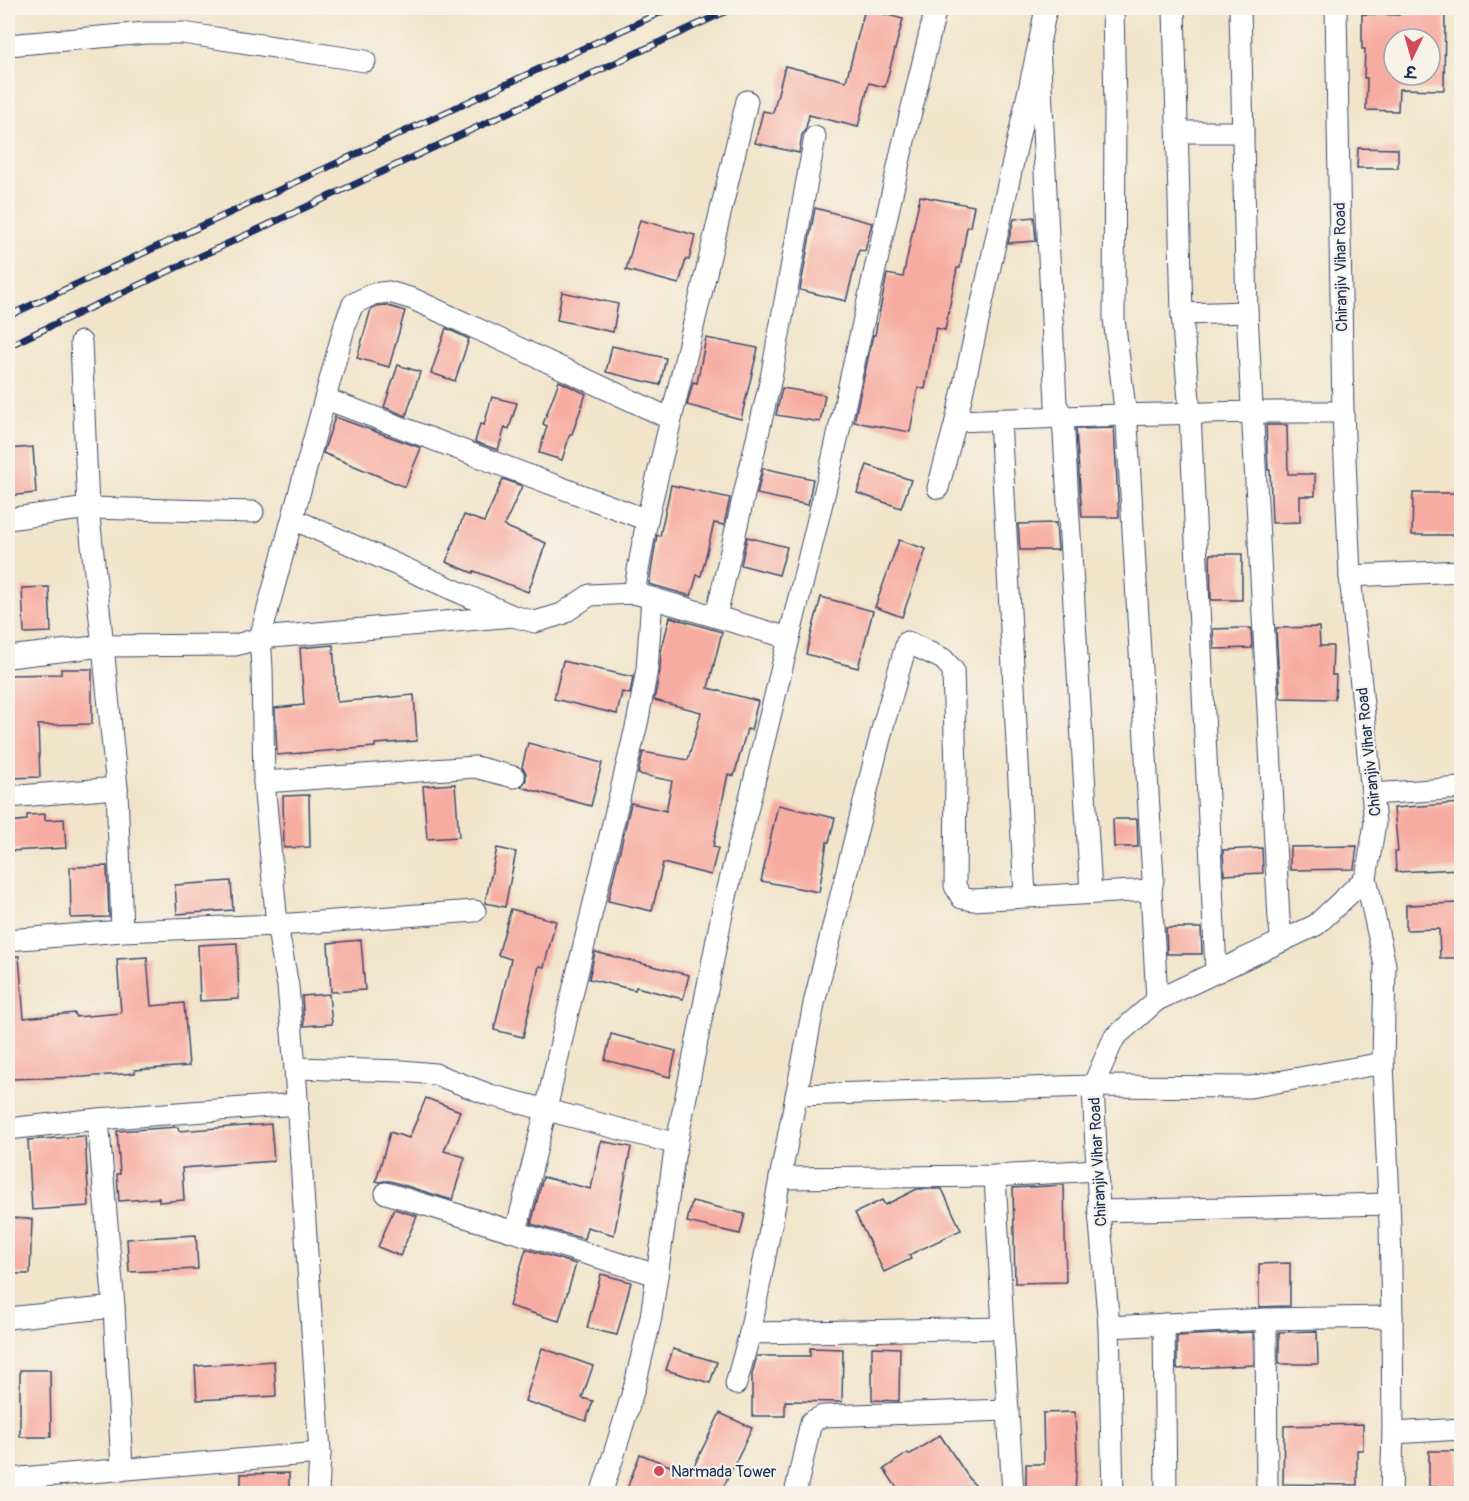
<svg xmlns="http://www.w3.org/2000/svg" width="1469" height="1501" font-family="Pangolin,'Playpen Sans Deva',sans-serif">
	<rect width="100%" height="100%" fill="#f7f3e8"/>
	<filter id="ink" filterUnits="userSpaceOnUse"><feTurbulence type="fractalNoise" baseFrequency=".0167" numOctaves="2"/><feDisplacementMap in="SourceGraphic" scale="12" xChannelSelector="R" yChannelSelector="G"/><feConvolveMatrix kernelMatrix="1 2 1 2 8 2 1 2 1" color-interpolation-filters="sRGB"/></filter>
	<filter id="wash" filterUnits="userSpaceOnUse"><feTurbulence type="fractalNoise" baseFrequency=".008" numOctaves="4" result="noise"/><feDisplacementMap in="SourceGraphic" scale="24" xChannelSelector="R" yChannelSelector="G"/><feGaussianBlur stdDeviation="1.35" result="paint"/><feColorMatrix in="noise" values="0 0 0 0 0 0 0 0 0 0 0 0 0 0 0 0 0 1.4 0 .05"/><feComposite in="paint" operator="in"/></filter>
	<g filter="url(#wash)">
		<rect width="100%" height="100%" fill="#f1e4ca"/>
		<g id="blocks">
			<!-- building -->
			<g fill="#f7aca1" fill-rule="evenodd">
				<path d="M865,9l38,10 -18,68 -16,-4 -11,44 -49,-12 -3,13 -4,7 -3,18 -44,-10 8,-32 10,2 12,-47 61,15z"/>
				<path d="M1399,13h46l-1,77 -45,-1 -1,22 -32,-1 1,-32h-3l1,-29h-3v-35l37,1zM1394,39h36v36h-36z"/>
				<path d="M1358,148l40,1v19h-41z"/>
				<path d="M920,196l54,10 -4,21h-3l-7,41h-3l-12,62 -9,-2 -11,61 -7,-1 -8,44 -56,-10 19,-87h2l12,-61 16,3z"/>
				<path d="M815,208l57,15 -7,28 -6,-1 -13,51 -46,-11z"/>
				<path d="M1034,217l2,24 -28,2 6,-24z"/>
				<path d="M640,220l55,15 -6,25 -3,-1 -7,25 -53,-14z"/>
				<path d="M562,292l56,12 -5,28 -56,-12z"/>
				<path d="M385,305l20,6 -16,56 -32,-9 14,-49 6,-3z"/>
				<path d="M446,328l23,11 -14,42 -24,-8z"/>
				<path d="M706,338l52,10 -17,71 -54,-14 6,-23 4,1z"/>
				<path d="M612,346l54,12 -6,27 -54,-13z"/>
				<path d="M398,365l22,7 -14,44 -22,-9z"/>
				<path d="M559,381l27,13 -14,40h-2l-8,26 -23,-7 8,-27 -4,-2z"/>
				<path d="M782,388l43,7 -5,27 -44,-7z"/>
				<path d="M492,397l25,6 -8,26 -4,-2 -7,23 -23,-8 5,-18 4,1z"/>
				<path d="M335,417l86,31 -16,39 -82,-34z"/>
				<path d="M1266,425h21l1,49h27v22h-15v26l-28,1 -2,-53h-2z"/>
				<path d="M1114,428l5,89h-37l-6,-88z"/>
				<path d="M33,447l3,46 -28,3v-47z"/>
				<path d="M867,465l44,15 -10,28 -44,-15z"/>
				<path d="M763,468l50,11 -5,26 -51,-11z"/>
				<path d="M503,479l19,7 -18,40 42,17 -18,49 -54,-21 -1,2 -27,-11 18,-47 20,7z"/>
				<path d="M671,485l59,13 -6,27 -10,-2 -13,53 -4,-1 -6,21 -42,-12 8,-49 3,1z"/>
				<path d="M1413,493h47l-1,42h-47z"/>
				<path d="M1056,523l2,27h-38l-2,-26z"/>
				<path d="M747,537l40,10 -8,28 -38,-10z"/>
				<path d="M899,540l27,9 -24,68 -27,-10z"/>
				<path d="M1210,554h32v46h-31z"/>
				<path d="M49,587l2,45 -27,1 -2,-45z"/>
				<path d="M821,597l52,14 -15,57 -52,-14z"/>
				<path d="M670,617l52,15 -14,56 50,13 -7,29 -4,-1 -13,47 -6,-2 -15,73 5,1 -7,27 -48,-12 -11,48 -44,-10 23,-98 35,8 6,-30 -34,-7 5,-22 45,8 12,-43 1,-5 -47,-12 6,-29 1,-20z"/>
				<path d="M1319,627l1,19h13l-1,29h4l-1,24 -55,-1 -4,-70z"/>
				<path d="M1242,628h9l1,20 -38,1 -1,-20z"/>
				<path d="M333,645l4,57 77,-7 3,46 -42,3v3l-98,8 -2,-47 29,-3 -4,-57z"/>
				<path d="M563,661l70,16 -3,17 -8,-2 -5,22 -63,-15z"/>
				<path d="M61,669h31v55l-54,1 2,52 -30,1 -2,-45v-58l53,-1z"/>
				<path d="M528,743l74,20 -11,43 -70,-19 5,-7v-7l-4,-6z"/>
				<path d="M455,784l4,53 -32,2 -4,-53z"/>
				<path d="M309,795l1,52 -26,1 -1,-52z"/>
				<path d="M1461,803v66l-65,3 -1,-20h3l-4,-44z"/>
				<path d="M778,805l57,13 -6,24h-2l-8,50 -58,-11z"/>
				<path d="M45,814v6l19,-1 2,29 -56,3 -2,-29 19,-2v-5z"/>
				<path d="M1113,819h24l1,28h-24z"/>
				<path d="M1357,846l-3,23 -64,1v-23z"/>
				<path d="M497,848l19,4 -11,55 -20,-4z"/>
				<path d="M1262,848l1,25 -39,2 -1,-25z"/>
				<path d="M107,866l2,51 -38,1 -1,-51z"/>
				<path d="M231,881l2,29 -56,4 -2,-29z"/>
				<path d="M1459,903l1,29h1v26h-21l-1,-29 -33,1v-25z"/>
				<path d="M511,909l45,12 -12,46 -5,-1 -16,71 -29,-7 17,-71 -13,-4z"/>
				<path d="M1166,928h35l1,26h-35z"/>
				<path d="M361,940l4,50 -34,2 -3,-49z"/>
				<path d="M237,943l2,56 -39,2 -2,-56z"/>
				<path d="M595,952l94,23 -6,24 -47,-12 -1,3 -46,-11z"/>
				<path d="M8,956h11l5,62 51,-5 1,4 45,-4 -4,-54 30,-2 4,49 33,-3 5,63 -54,4v3l-52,4 -75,2z"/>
				<path d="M329,994l3,30 -28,2 -2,-30z"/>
				<path d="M611,1034l65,17 -6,26 -65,-17z"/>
				<path d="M426,1098l34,13 -16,40 21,6 -13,43 -62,-19h-6l-4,1 -4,-1 14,-49 19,6z"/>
				<path d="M271,1124l3,37 -92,7 2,32 -25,2v-4l-40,3 -2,-27h3l-3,-43 61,-4 1,4z"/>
				<path d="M85,1136l4,70 -57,4 -4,-70z"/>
				<path d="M601,1141l30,6 -17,88 -27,-8 -3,12 -53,-15 12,-47 48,12z"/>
				<path d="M1064,1185l2,97 -51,1 -2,-95z"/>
				<path d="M917,1189h25l19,41 -52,25 2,4 -27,13 -29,-59 27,-13 3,5z"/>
				<path d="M692,1201l53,13 -5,20 -53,-12z"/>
				<path d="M394,1209l23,7 -17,40 -22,-9z"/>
				<path d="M8,1218l24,1 -2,55h-22z"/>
				<path d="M196,1235l2,34 -69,3 -2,-33z"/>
				<path d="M526,1249l50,15 -17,57 -50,-15z"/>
				<path d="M1290,1263v43l-31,1v-43z"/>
				<path d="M601,1274l30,8 -14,53 -30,-7z"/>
				<path d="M1317,1331l1,33h-39v-32z"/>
				<path d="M1253,1332l1,33 -77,4v-33z"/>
				<path d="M872,1347l28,1 -1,53 -27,-1z"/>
				<path d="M542,1348l51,18 -11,32 11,3 -7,20 -61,-20z"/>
				<path d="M810,1348l33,1 -1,53 -57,-1v15h-33v-42l5,-18h53z"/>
				<path d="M673,1349l44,13 -7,21 -44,-13z"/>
				<path d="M274,1361l2,35 -79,4 -2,-34z"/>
				<path d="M20,1370h30l1,67h-31z"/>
				<path d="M1075,1412l2,44 -2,38h-49v-30h18l-1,-51z"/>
				<path d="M720,1413l32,15 -32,66h-95l15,-40 50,20z"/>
				<path d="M1363,1424v26h-6v35l-74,-1 1,-58z"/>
				<path d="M940,1435l31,46 13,13h-83l-17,-25 24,-16 1,2z"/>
				<path d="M1429,1451h29l1,36h-30z"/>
				<path d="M289,1473v21h-48v-20z"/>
			</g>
		</g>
	</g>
	<g filter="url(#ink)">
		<use href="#blocks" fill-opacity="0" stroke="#3b4a6e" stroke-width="1.5"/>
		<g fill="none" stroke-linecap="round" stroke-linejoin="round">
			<!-- street casing -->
			<g stroke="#3b4a6e" stroke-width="23">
				<g id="street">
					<path d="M1113,8l2,98 -1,213 13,106 26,454 -2,11 6,110"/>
					<path d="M1174,8l8,306 8,99 26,558"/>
					<path d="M1240,8l7,304 32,607 3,22"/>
					<path d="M1039,44l17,360 7,13 28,476"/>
					<path d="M8,45l138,-12h37l182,28"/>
					<path d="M1178,132h65"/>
					<path d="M1182,314l65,-2"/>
					<path d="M81,342l7,166 15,138 14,142 5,143"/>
					<path d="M326,399l321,121"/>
					<path d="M1000,419l25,477"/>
					<path d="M956,421c129,-5 257,-10 387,-9"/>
					<path d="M938,488l18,-67 83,-377 7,-36"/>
					<path d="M8,519l80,-11 165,4"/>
					<path d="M293,519l220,97 22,6 27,-8 28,-19 44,-2 155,45"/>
					<path d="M1350,576l112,-5"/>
					<path d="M634,593l13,-73 100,-419"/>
					<path d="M513,616l-253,22 86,-317 7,-17 20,-10 16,-2 24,7 258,120"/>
					<path d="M716,616l55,-238 44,-241"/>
					<path d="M8,657l95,-11 133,-1 24,-7 2,30 2,114 13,143 11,61 7,82 25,385 -2,41"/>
					<path d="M264,782l211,-15 39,10"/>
					<path d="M1372,794l90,-6"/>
					<path d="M8,797l109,-9"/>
					<path d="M1366,878l19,87 -2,98 7,161 2,93 1,116 -2,61"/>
					<path d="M8,940l114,-9 155,-6 198,-14"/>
					<path d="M295,1068l107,3 33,3 55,21 187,49"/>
					<path d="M796,1095l297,-9 157,1 133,-24"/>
					<path d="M98,1119l16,188 8,163"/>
					<path d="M8,1129l90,-10 200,-15"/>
					<path d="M995,1176l8,152 10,166"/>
					<path d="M780,1178l215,-2 102,-6"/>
					<path d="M386,1193l271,82"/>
					<path d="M1099,1211l290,-7"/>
					<path d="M516,1232l30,-122 21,-94 71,-297 9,-50 5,-71"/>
					<path d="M8,1318l106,-11"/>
					<path d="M1266,1319l1,175"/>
					<path d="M1164,1324l2,170"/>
					<path d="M1109,1327l157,-8 126,-2"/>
					<path d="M1003,1328l-253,5 65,-334 68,-273 24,-84 36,17 10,11 3,100 -1,116 7,12 11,2 178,-10"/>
					<path d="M736,1384l14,-51"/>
					<path d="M1393,1433l69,-4"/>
					<path d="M8,1479l312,-26"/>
					<path d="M601,1494l13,-40 21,-69 16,-68 23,-160 49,-248 108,-443 71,-317 34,-141"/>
					<path d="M795,1494l16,-72 12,-6 185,-6"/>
					<path d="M1113,1494l-4,-167 -10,-116 -6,-125 21,-48 43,-38 159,-75 50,-47 9,-55 -25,-247 -7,-164 -7,-404"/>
				</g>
			</g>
			<!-- street -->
			<use href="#street" stroke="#fff" stroke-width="21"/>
			<!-- rail casing -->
			<g stroke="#1b2f5e" stroke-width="7">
				<g id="rail">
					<path d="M8,316l662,-308"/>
					<path d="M8,346l725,-338"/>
				</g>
			</g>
			<!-- rail -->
			<use href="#rail" stroke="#f7f3e8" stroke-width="4.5" stroke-dasharray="14" stroke-linecap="butt"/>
		</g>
	</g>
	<!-- markers -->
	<circle fill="#d1495b" stroke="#f7f3e8" stroke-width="2" cx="659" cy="1471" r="6"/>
	<g text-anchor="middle" stroke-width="4.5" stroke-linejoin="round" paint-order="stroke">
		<!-- street labels -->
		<g font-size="16" fill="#1b2f5e" stroke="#f7f3e8">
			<text transform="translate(1340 267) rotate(-91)" y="6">Chiranjiv Vihar Road</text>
			<text transform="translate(1368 752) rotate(-96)" y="6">Chiranjiv Vihar Road</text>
			<text transform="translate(1097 1162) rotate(-93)" y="6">Chiranjiv Vihar Road</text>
		</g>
		<!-- poi labels -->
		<g font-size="16" fill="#1b2f5e" stroke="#f7f3e8" text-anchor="start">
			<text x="671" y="1477">Narmada Tower</text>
		</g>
	</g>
	<!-- margin -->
	<rect width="1469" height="1501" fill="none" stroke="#f7f3e8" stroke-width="30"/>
	<!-- north arrow -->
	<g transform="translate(1412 57) rotate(185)"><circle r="28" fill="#f7f3e8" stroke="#9fa5b1" stroke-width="1.5"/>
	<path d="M0-4.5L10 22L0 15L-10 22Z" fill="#d1495b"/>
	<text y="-9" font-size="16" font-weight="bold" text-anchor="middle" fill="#1b2f5e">उ</text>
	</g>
</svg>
